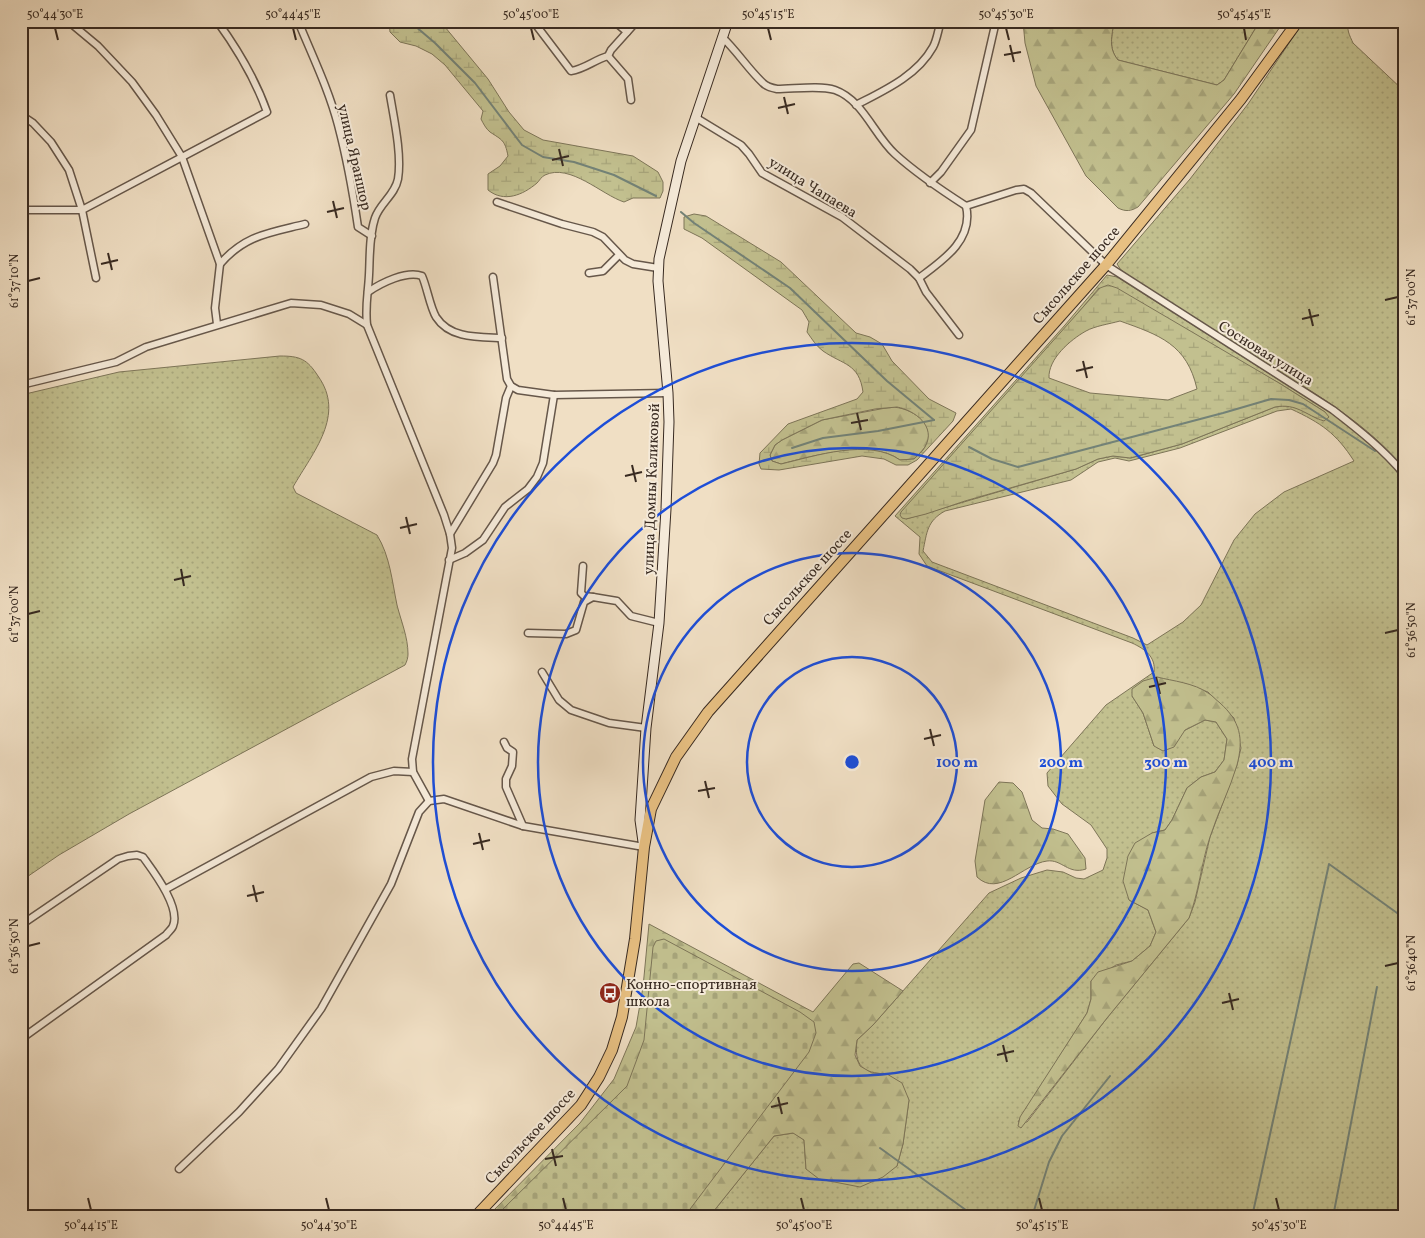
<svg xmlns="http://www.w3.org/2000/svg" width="1425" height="1238" font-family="Vollkorn,serif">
	<defs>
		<pattern id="grass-dots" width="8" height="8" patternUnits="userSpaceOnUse" patternTransform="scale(1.25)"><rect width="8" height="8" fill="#c2c08f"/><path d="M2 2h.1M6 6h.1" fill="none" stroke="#a7a57b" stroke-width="1.8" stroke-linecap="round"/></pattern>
		<pattern id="forest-firs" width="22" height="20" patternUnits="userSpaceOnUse" patternTransform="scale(1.25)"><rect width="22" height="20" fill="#c2c08f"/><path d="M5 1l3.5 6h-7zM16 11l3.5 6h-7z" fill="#a7a57b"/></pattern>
		<pattern id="wetland-marsh" width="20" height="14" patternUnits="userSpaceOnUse" patternTransform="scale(1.25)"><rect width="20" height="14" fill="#c2c08f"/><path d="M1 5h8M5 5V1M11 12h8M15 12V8" fill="none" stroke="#a7a57b"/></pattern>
		<pattern id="cemetery-stones" width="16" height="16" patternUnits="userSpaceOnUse" patternTransform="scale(1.25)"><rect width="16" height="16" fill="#c2c08f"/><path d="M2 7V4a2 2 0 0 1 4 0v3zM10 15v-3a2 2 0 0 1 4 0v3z" fill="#a7a57b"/></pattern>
	</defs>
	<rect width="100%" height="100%" fill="#f0dfc4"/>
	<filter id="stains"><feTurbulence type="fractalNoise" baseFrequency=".004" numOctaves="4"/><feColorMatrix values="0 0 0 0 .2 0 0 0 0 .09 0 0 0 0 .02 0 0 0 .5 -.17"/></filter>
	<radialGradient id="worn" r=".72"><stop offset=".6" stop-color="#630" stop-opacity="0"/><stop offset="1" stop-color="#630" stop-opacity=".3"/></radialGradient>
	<!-- grass -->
	<g fill="url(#grass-dots)" stroke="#7d7558" fill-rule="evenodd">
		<path d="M1114,21h146l-36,59 -7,5 -99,-25c-10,-12 -6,-24 -4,-39z"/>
		<path d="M1304,21h46c-5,7 0,15 3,22l51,48v377c-36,-43 -83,-71 -130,-100 -43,-27 -86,-54 -129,-81l-24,-17 -4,-6 73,-85 58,-75z"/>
		<path d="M1107,275l10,2 214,136c27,20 51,41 73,66v738h-695l65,-81 20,-3 10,7 2,29 91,-3 6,-22 6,-44 -22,-26c-25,-1 -33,-8 -30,-34l16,-15 116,-132 32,-15 26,-8 16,2 13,6 8,1 19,-9 4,-12v-9l-16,-24 -29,-21 -14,-18 -1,-13 59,-68 48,-33c2,-15 -9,-23 -22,-29l-205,-77 -8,-12 1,-17 -25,-21 170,-191zM1099,288l180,95 46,29 -7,7c-15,-8 -26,-16 -43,-12l-93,37 -51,14 -18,-2 -15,3 -22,10 -170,50zM1291,409c30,14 45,24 63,52l-70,31 -29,22 -21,26 -33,65 -18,17 -36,23 -14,-7 -201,-76 -9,-11c4,-19 4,-30 22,-40l126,-31 27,-18 17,-4 14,3 51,-13 97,-37zM1186,684l22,8 26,26 7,30 -4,17 -27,72 -15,65 -6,16 -82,100 -80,104h-9l69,-109 4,-14v-18l25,-16 16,-4 18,-15 6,-14 -8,-22 -19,-10 23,-67 13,-3 7,-10 15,-32 14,-11 14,-5 9,-12 3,-21 -11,-17 -11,-2 -51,26 -11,-33 -11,-17z"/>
		<path d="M280,356c20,0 27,3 38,20 28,39 -5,76 -25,111l3,6 81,42c13,21 15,46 20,70 4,16 11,32 11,49 0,4 -1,7 -3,11l-276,149 -70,41 -38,26v-486l98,-23z"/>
	</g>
	<!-- forest -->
	<g fill="url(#forest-firs)" stroke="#7d7558">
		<path d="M1023,21h91c-2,15 -6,27 4,39l99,25 7,-5 36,-59h24l-50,73 -96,113c-7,4 -12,5 -20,1l-32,-32 -50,-90 -11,-43z"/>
		<path d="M891,407c19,0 48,17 34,40 -3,4 -7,8 -11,12l-14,1c-28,-21 -88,-4 -119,4l-9,-3 -2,-6 5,-10 7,-5 40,-20z"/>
		<path d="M1157,677c16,4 37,6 51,16 4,2 8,7 12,10 20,18 24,35 17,62 -7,24 -19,47 -27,72 -9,27 -11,55 -21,81l-82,100 -86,110 -3,-2 2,-9 67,-104 4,-14v-18l7,-9 34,-11 18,-15 6,-14 -8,-22 -19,-10 -6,-19 5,-25 7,-13 17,-10 13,-3 7,-10 15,-32 14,-11 14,-5 9,-12 3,-21 -11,-17 -11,-2 -20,10 -11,17 -11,4 -9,-5 -11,-33 -11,-17v-7l11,-8z"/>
		<path d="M999,782l14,1 9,9 10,28 10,8 11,1 15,5 17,24 1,11c-18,6 -24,-10 -39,-8 -24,3 -48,37 -70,16l-2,-16 10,-61z"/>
		<path d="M649,924l164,88 40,-48 6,-1 44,28 -30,34 -16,15 -2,15 5,11 12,7 15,1 15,9 7,17 -6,44 -6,22 -14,11 -23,10 -41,-8 -13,-10 -2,-29 -11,-7 -19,3 -65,81h-222l93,-94 34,-44 22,-52 7,-40z"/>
	</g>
	<!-- wetland -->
	<g fill="url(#wetland-marsh)" stroke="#7d7558" fill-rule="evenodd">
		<path d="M389,21h51l48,58 21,33 15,18 19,10 90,16 25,16 5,10v9l-3,7h-27l-9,4c-22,-7 -54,-39 -79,-27 -3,1 -6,6 -8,8 -14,12 -33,20 -49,7v-16l12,-8 8,-10c-3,-16 -6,-16 -18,-24 -4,-3 -7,-9 -9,-13l2,-8 -38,-46 -13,-11 -16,-8 -16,-4 -10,-10z"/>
		<path d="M694,214l12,2 75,46 75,71 14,4 12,7 10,17 37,38 27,14 -3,8 -36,39 -9,5h-12l-12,-6 -22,-3 -83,14 -18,-1 -2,-5 1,-11 28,-29 69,-25 6,-7c-4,-29 -20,-27 -40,-41 -7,-5 -11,-12 -16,-19l2,-10 -7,-12 -100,-72 -18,-9v-12zM897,407c17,3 40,19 28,40 -2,4 -7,8 -11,12l-14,1c-31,-22 -85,-4 -119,4l-9,-3 -2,-6 5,-10 7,-5 40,-20 53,-11z"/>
		<path d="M1108,285l9,3 162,95 46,29 4,5 -5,4c-19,-6 -27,-18 -49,-14l-93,37 -52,14 -17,-2 -15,3 -22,10 -111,32 -39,13 -20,5 -4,-1 -2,-3 1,-3 199,-224zM1120,321c39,14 67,23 77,68l-29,11 -78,-7 -41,-15c-1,-19 21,-38 37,-47 9,-5 23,-7 34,-10z"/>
	</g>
	<!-- cemetery -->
	<path fill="url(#cemetery-stones)" stroke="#7d7558" d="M664,939l136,73 14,10 2,11 -7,19 -125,165h-189l132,-131 17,-46 9,-93 3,-6z"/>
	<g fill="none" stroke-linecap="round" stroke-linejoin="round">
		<!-- stream -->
		<g stroke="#738277" stroke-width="2">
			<path d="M411,21l4,5 20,17 40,40 47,62 21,12 31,5 40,13 42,21"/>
			<path d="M681,212l13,11 96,65 97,93 47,39"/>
			<path d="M969,447l23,12 26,8 205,-54 48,-14 18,1 14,4 72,47"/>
			<path d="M792,448l31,-10 55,-7 56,-11"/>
			<path d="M1396,470l8,10"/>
			<path d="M880,1148l90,65 -3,4"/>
			<path d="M1032,1217l17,-55 13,-26 48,-60"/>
			<path d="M1137,1217l1,-3"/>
			<path d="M1252,1217l77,-353 75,54"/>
			<path d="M1333,1217l44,-230"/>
		</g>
		<!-- minor casing -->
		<g stroke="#66574a" stroke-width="9">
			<g id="minor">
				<path d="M68,21l30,25 34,36 24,33 26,42 38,107 -5,44 2,16"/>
				<path d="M298,21c14,34 31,69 40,104 9,34 15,68 20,102l14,9"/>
				<path d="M533,21l38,50c14,-2 23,-11 37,-15l3,-6 26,-29"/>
				<path d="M614,21l13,11"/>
				<path d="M722,37c15,14 26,32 41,46 4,4 9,5 14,6 17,0 43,-4 58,1 28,10 39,45 60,64 22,20 46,36 71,52l50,-16 8,-1 7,4 75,72 227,145c26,20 50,39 71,64"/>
				<path d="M608,56l20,23 3,21"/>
				<path d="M390,95c4,24 12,60 8,84 -3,16 -18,24 -23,39 -6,18 -5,39 -6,57 -1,19 -4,31 -2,50l77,190 6,19 2,14 -40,211 1,13 16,29"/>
				<path d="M856,105c27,-14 61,-29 77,-58 4,-7 5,-17 8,-26"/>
				<path d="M21,115l12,8 18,19 18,28 13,40 14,68"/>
				<path d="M695,117l46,28 8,9 13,19 80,44 68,52 9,9 7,14 33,43"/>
				<path d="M930,183l11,-11 30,-42 25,-109"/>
				<path d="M497,202l65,22 31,8 10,5 22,23 8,4 25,4"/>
				<path d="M21,210h61l185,-98c-11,-31 -31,-65 -50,-91"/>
				<path d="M220,264c25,-29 49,-31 85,-40"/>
				<path d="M589,273l14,-2 16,-16"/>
				<path d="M493,277l14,102 4,7 7,4 36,5 114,-2"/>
				<path d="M919,278c23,-17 55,-38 47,-72"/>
				<path d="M368,292c13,-9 39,-22 54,-16 5,11 8,31 14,41 14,22 43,20 66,21"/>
				<path d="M21,385l95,-23 30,-15 145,-44 30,2 28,9 18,11"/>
				<path d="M450,534l43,-71 3,-8 10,-57 5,-12"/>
				<path d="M449,560l16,-7 18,-13 22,-33 23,-18 9,-12 6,-14 11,-68"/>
				<path d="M583,566l-2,27 3,3 9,1"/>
				<path d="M528,633l38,1 10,-4 8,-28 9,-5 24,4 14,15 28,7"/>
				<path d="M542,672l17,28 12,10 38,13 37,5"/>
				<path d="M504,742l3,6 6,4 -1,14 -6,13v8l17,39"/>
				<path d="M166,889l205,-112 23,-6 19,1"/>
				<path d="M21,925l97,-66 10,-3 9,-1 6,2c10,14 38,50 30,69 -1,3 -5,6 -7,9l-145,104"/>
				<path d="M179,1169l60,-57 39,-43 43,-60 70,-125 28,-72 10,-11 15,-2 79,27 121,21"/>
			</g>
		</g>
		<!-- secondary casing -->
		<g stroke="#382a21" stroke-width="11">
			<path id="secondary" d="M643,842l-3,-22 6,-92 13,-105 7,-114 3,-87 -1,-29 -10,-112 1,-22 22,-98 47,-140"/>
		</g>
		<!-- trunk casing -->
		<g stroke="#382a21" stroke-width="12">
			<path id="trunk" d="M475,1217l106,-112 18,-28 13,-27 10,-33 13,-78 9,-92 7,-38 25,-52 32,-45 398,-447 135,-166 57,-78"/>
		</g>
		<!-- minor -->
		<use href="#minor" stroke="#f5ead9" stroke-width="6"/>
		<!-- secondary -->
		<use href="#secondary" stroke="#f5ead9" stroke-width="9"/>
		<!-- trunk -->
		<use href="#trunk" stroke="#e8c082" stroke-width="10"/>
	</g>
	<!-- ticks -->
	<path fill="none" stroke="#382a21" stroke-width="2" d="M55,28l3,12M293,28l3,12M531,28l3,12M768,28l3,12M1006,28l3,12M1244,28l2,12M1010,45l4,17M1004,55l17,-3M784,97l4,17M778,108l17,-4M559,149l4,17M552,160l17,-4M333,201l4,17M327,212l17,-4M108,253l4,17M101,264l17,-4M28,281l12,-3M1385,300l13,-3M1309,309l4,17M1302,319l17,-4M1083,361l4,17M1076,371l17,-4M857,413l4,17M851,423l17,-3M632,465l4,17M625,476l17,-4M406,517l4,17M400,528l17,-4M181,569l3,17M174,580l17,-4M28,614l12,-3M1385,633l13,-3M1156,677l4,17M1149,687l17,-4M930,729l4,17M924,739l17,-4M705,781l4,17M698,791l17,-3M479,833l4,17M473,844l17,-4M253,885l4,17M247,896l17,-4M28,946l12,-3M1385,966l13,-3M1229,993l4,17M1222,1003l17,-4M1003,1045l4,17M997,1055l17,-4M778,1097l4,17M771,1107l17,-4M552,1149l4,17M545,1159l18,-3M88,1198l3,12M326,1198l3,12M563,1198l3,12M801,1198l3,12M1039,1198l3,12M1276,1198l3,12"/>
	<!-- distance rings -->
	<g fill="none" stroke="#1d4ed8" stroke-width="2.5">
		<circle cx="852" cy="762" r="105"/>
		<circle cx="852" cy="762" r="209"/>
		<circle cx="852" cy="762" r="314"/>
		<circle cx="852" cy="762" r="419"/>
	</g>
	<!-- icons -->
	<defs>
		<g id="bus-disc" transform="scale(1.125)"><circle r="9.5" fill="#8f2418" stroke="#f5ead9"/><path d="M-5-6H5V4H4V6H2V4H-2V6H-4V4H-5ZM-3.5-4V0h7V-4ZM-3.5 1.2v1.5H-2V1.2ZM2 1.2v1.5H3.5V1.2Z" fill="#fff"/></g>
	</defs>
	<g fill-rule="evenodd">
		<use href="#bus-disc" x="610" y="993"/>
	</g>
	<g text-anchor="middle" stroke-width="4" stroke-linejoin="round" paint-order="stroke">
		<!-- street labels -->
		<g font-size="15" fill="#382a21" stroke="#f5ead9">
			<text transform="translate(355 157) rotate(77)" y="5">улица Яраншор</text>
			<text transform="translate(813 187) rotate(32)" y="5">улица Чапаева</text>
			<text transform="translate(1076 275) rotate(-49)" y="5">Сысольское шоссе</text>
			<text transform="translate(1266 353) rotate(32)" y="5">Сосновая улица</text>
			<text transform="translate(651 489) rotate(-88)" y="5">улица Домны Каликовой</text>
			<text transform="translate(807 577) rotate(-48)" y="5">Сысольское шоссе</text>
			<text transform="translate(530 1136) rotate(-47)" y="5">Сысольское шоссе</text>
		</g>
		<!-- poi labels -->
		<g font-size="15" fill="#382a21" stroke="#f5ead9" text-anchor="start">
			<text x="626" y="989">Конно-спортивная<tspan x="626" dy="17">школа</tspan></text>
		</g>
	</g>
	<circle cx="852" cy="762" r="8" fill="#1d4ed8" stroke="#f5ead9" stroke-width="2.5"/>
	<g font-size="15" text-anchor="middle" font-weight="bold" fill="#1d4ed8" stroke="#f5ead9" stroke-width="4" stroke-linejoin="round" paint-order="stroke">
		<text x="957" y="767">100 m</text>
		<text x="1061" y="767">200 m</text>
		<text x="1166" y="767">300 m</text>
		<text x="1271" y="767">400 m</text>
	</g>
	<!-- margin -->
	<rect width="1425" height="1238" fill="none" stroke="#f0dfc4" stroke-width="55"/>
	<rect x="28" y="28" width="1370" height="1182" fill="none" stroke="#382a21" stroke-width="2"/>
	<g font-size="12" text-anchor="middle" fill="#382a21">
		<text x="55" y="18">50°44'30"E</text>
		<text x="293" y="18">50°44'45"E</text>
		<text x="531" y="18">50°45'00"E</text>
		<text x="768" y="18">50°45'15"E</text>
		<text x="1006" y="18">50°45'30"E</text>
		<text x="1244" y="18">50°45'45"E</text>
		<text transform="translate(14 281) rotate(-90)" y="4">61°37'10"N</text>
		<text transform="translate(1411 297) rotate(-90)" y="4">61°37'00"N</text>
		<text transform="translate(14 614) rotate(-90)" y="4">61°37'00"N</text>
		<text transform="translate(1411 630) rotate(-90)" y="4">61°36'50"N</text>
		<text transform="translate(14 946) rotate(-90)" y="4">61°36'50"N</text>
		<text transform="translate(1411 963) rotate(-90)" y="4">61°36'40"N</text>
		<text x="91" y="1229">50°44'15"E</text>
		<text x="329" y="1229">50°44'30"E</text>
		<text x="566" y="1229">50°44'45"E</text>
		<text x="804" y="1229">50°45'00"E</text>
		<text x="1042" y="1229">50°45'15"E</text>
		<text x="1279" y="1229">50°45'30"E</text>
	</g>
	<rect width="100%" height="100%" filter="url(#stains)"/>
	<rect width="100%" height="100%" fill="url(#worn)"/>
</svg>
